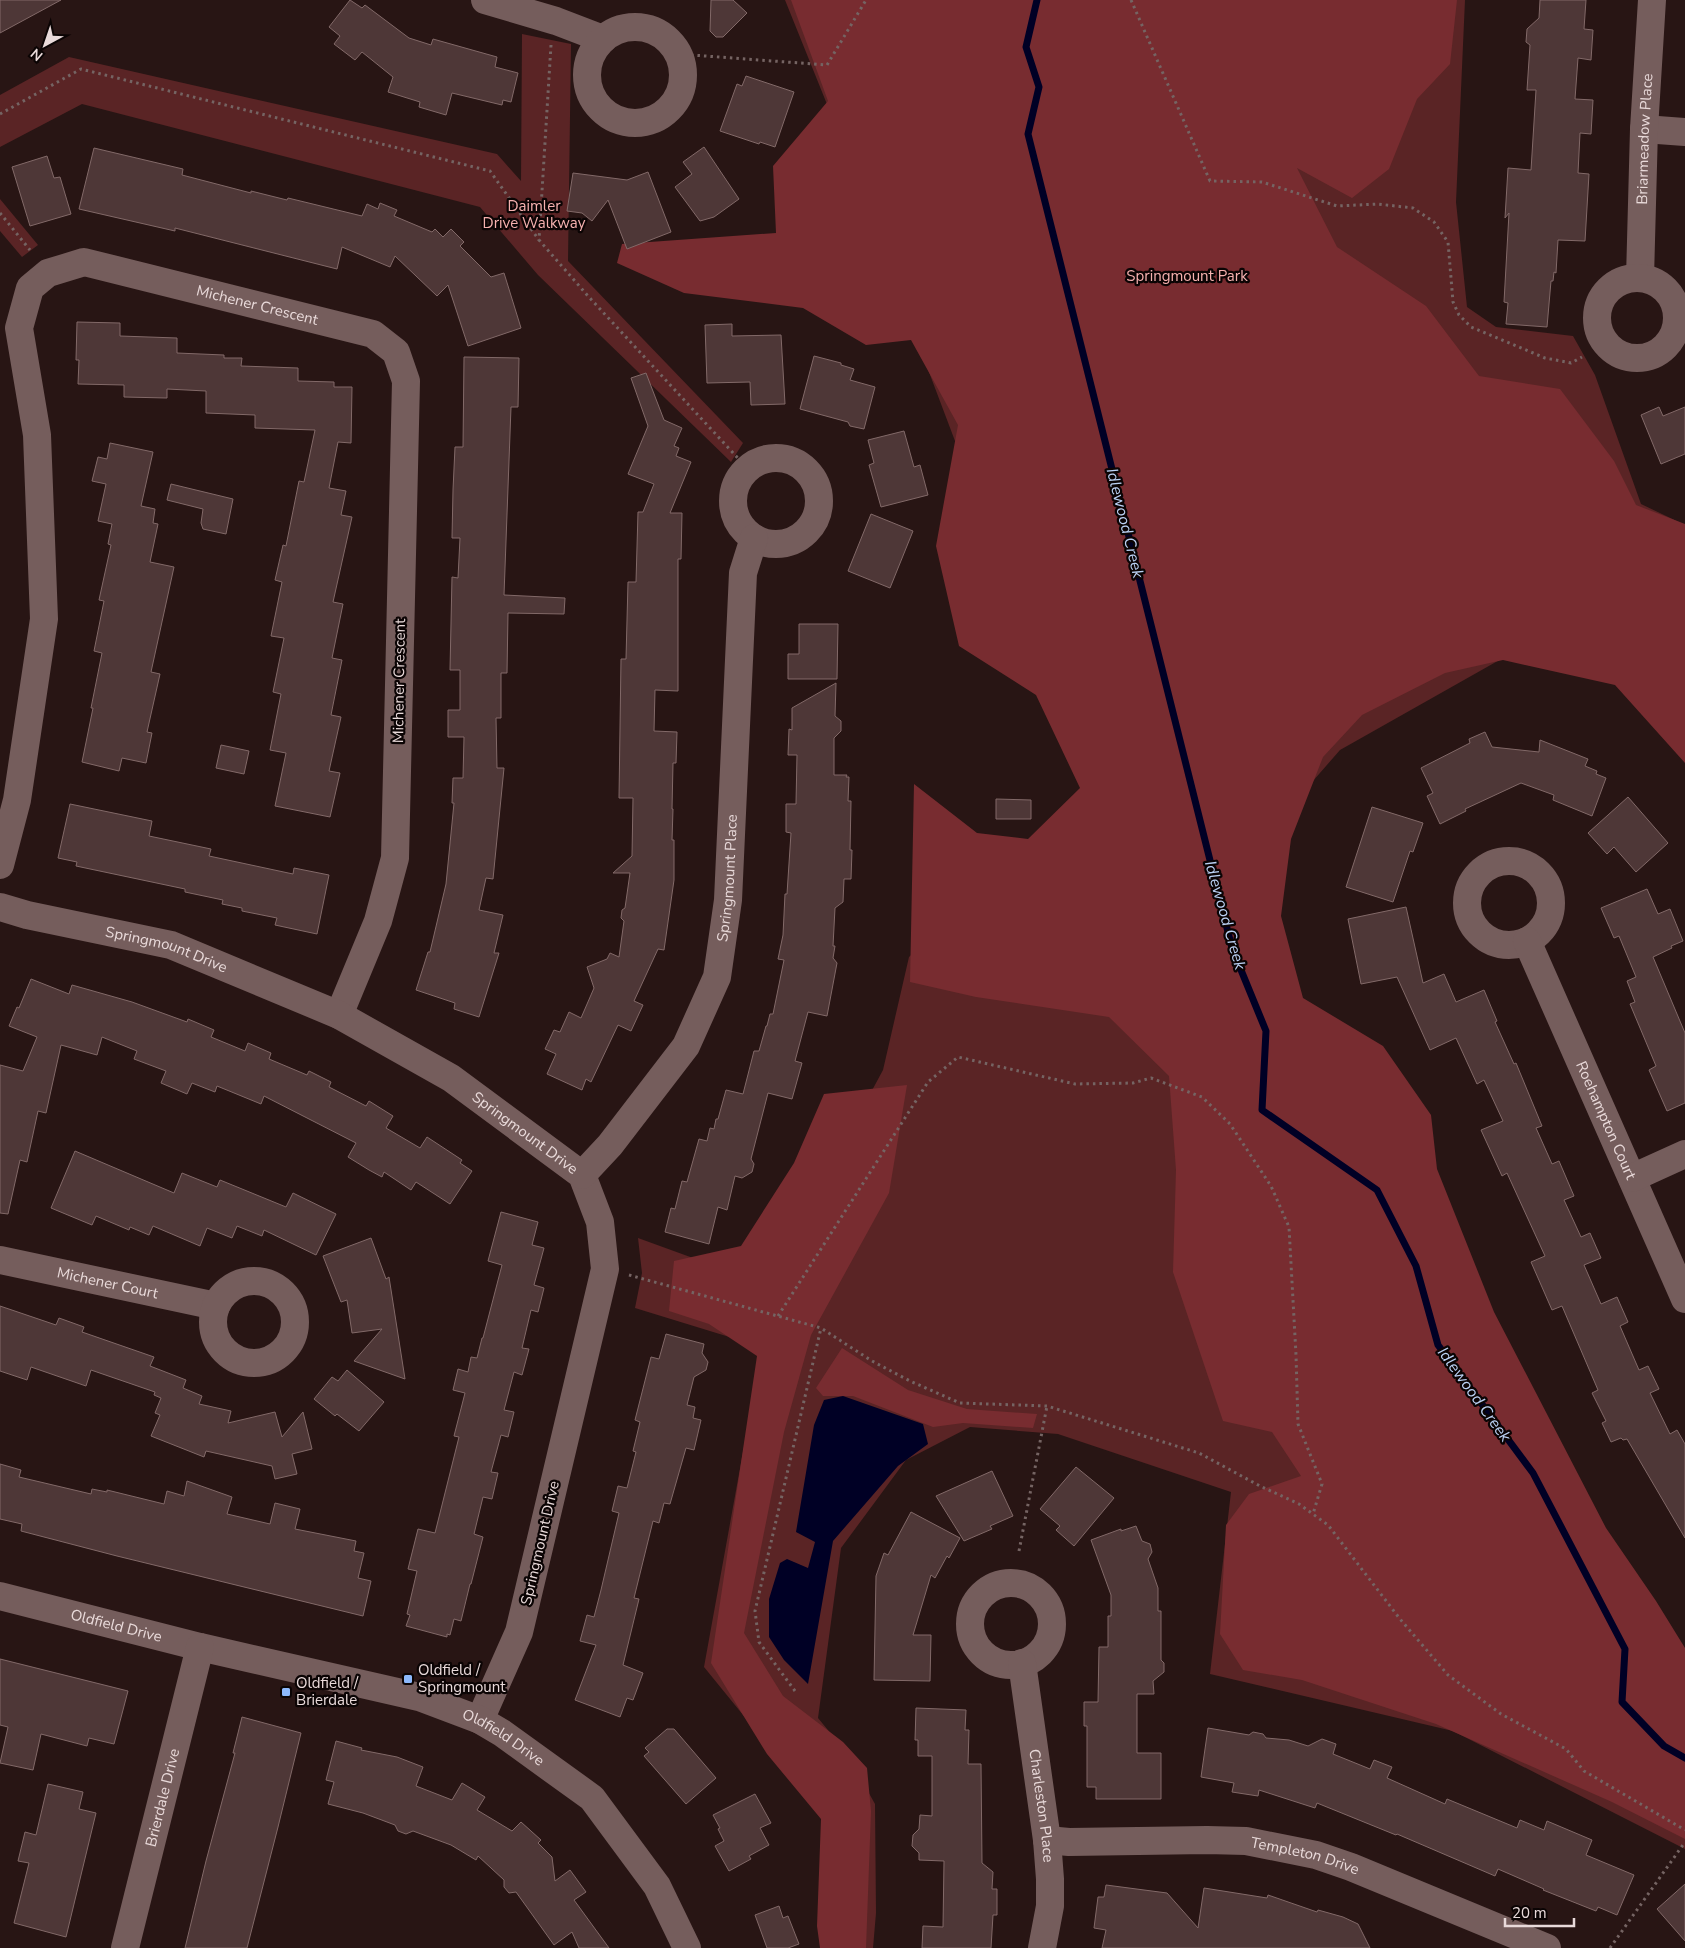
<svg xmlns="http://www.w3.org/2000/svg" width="1685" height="1948" font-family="'Nunito Sans',sans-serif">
	<rect width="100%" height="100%" fill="#281514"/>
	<!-- green -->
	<g fill="#5a2425">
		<path d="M785,0h680l-9,202 11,105 29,20 77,9 22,39 46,129 44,21 -59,153 -93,-37 -193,109 -41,47 -34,134 299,539 121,182v197l-232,-118 -243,-57 21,-182 -173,-58 -88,-7 -64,33 -65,88 -23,170 28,34 29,52 1,109 -3,35h-51l8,-126 -126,-155 58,-320 -127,-39 7,-35 -4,-35 66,24 81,-10 98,-182 26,-113 177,-169 -245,-649z"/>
		<path d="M522,34l49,10 -3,217 175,182 -12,19 -193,-187 -58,-68 -398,-103 -82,43v-52l69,-38 428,97 24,27z"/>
		<path d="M0,199l38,46 -16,12 -22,-26z"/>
	</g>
	<!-- forest -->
	<g fill="#782c30">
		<path d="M791,0h666l-7,64 -33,35 -28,70 -37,29 -55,-30 40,79 89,59 53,70 81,13 54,72 22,44 49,19v239l-70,-78 -112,-25 -58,13 -83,42 -39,42 -32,82 -10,77 22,82 80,48 48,69 6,54 57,143 112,216 50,73 29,47v191l-73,-37 -176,-78 -134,-44 -59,-10 -23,-36 6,-109 23,-31 52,-18 -29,-44 -49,-11 -50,-149 3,-102 -7,-94 -60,-59 -133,-20 -66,-15 4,-198 63,49 51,6 52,-51 -44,-93 -77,-49 -23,-100 22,-121 -47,-85 -45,5 -63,-37 -119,-15 -67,-30 5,-19 154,-11 -3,-67 55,-65z"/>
		<path d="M907,1085l-18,108 -78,142 -27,97 -40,201 39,63 60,46 24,26 4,43 -5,137h-46l-3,-22 4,-107 -54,-65 -56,-91 46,-307 -48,-32 -40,-13 5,-50 67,-15 53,-83 30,-69z"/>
		<path d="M842,1348l66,42 59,19 70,5 -4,14 -70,-5 -30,4 -80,-31h-30l-7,-8z"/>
	</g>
	<!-- water -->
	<path fill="#000025" d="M843,1396l80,28 5,20 -30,22 -65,75 -25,143 -24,-24 -15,-23v-38l11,-36 7,-4 21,9 7,-26 -19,-10 18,-107 10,-25z"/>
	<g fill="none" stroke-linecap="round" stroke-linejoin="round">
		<!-- stream -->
		<path stroke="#000025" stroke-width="7" d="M1037,0l-11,47 13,40 -11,47 204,814 34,83 -4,79 115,80 39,76 22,79 95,128 92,176 -3,53 42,44 21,12"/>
	</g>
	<!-- building -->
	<g fill="#4e3737" stroke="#826968">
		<path d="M0,0h61l-61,33z"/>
		<path d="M350,0l12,8 3,-3 44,33 22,7 2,-6 64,18 -2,10 23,6 -7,29 -8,-2 -1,5 -50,-12 -6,22 -27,-8 1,-5 -32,-10 5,-15 -31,-25 -7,8 -21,-16 6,-8 -11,-9z"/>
		<path d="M711,0h22l14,13 -24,24h-7l-6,-6z"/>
		<path d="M1540,0h46l-2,29 9,1 -2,30 -13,-2 -3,41 18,1 -2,34 -11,-1 -2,40 11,1 -4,67 -27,-1 -2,33 -2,-1 -1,9h-2l-4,46 -41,-3 2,-21 -4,-1 5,-89 -4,5 3,-50 23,2 5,-80h-9l3,-45 -4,-3 1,-13 12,-11z"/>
		<path d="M746,76l48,16 -19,55 -15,-5 -1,2 -39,-13 17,-47 5,2z"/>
		<path d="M704,147l35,52 -25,18 -14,4 -25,-34 17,-13 -9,-12z"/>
		<path d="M94,148l89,21 -1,6 69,18v-2l36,9 1,-2 74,18 5,-12 11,5 2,-6 17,7 -3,6 38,16 3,-3 8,8 8,-8 13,13 -4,4 31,31 13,-4 17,55 -53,18 -20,-61 -11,11 -42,-40 -5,11 -48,-20 -5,22 -162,-41v3l-96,-22z"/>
		<path d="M47,156l7,22 6,-1 11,37 -41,12 -18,-59z"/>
		<path d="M648,172l23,60 -44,17 -19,-49 -16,21 -10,-8 -15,-2 6,-38 54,7z"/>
		<path d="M77,322l43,1v13l57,2v15l47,2v3h18l-1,8 57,2v13l36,1v5h18l-1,56 -13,-1 -9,46 17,3 -5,24 11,2 -19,85 10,2 -11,54 10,2 -11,55 10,2 -12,54 11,2 -10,44 -55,-11 11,-53 -16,-3 11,-56 -8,-2 11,-54 -13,-2 11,-54 -7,-2 8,-35 3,1 13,-65 5,1 11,-52 -60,-2v-13l-49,-2v-22l-39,-2v9l-43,-1v-12l-46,-1 1,-24h-3z"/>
		<path d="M732,324v12l49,-1 4,69 -34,1 -1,-23 -43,1 -2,-58z"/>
		<path d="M814,356l27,7v2l13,4 -4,11 25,7 -11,42 -14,-3 -2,-4 -48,-13z"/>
		<path d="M464,357l55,1 -1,49h-7l-7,188 61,3 -1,16 -56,-1 -1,60h-6v45h-5l1,50h7l-11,111 -7,-1 -7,32 24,5 -9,38h5l-20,64 -25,-8 1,-6 -39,-13 12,-38h2l16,-68 8,-81h-2l1,-25h10l1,-41h-16v-27h12v-40h-10l2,-93 6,1 2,-40h-8l1,-48 2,-43h8z"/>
		<path d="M646,373l18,47 18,8 -8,18 5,2 -3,8 15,6 -21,51h12l-1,46h-3v132l-23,-1 -1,41 23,1 -1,31h-3l-1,46h1l-1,31h2v40l-10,70 -6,-1 -24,52 9,4 -12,26 -13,-6 -27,57 -5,-3 -4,11 -35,-16 9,-20 -11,-5 9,-19 6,2 9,-20 12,6 13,-30 -7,-21 20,-8 3,-6 9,4 5,-36 -3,-3 1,-8 3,-2 5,-35h-17l19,-17 1,-58h-14l2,-139h5l2,-77h8l2,-70h5l11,-28 -26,-10 20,-48 -17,-48z"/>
		<path d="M1659,407l4,9 22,-9v47l-24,10 -20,-49z"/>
		<path d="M904,431l10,36 6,-2 8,30 -47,12 -12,-42 5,-2 -6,-23z"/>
		<path d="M110,443l43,9 -12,54 14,3 -2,14 5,1 -8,38 24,5 -23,105 9,2 -13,58 5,1 -6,30 -24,-5 -3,13 -37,-9 11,-54h-2l11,-55 -8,-2 10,-50 -5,-1 12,-55 -3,-1 4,-20 -14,-3 8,-37 -14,-3 6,-24 9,2z"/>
		<path d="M171,484l62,15 -7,35 -23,-5 -2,-6 2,-14 -36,-9z"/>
		<path d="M871,514l42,17 -23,57 -42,-17z"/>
		<path d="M799,624h39l-1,55h-49v-25h11z"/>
		<path d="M836,683l-1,33 6,5v10l-7,7v37h13l-1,2h3l-1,24h3l-1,49h2l-1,29h-7l-1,23 -8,6 -2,38h2l-2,12 4,5 -10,53 -19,-4 -13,49 7,2 -10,36 -24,-6 -17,66 3,5 -2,8 -10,6 -7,-2 -8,34 -9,-3 -9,37 -44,-12 6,-24 4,1 7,-28 5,1 12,-43 8,2 3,-13 4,1 2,-10h2l8,-29 17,4 11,-43h5l7,-25h1l3,-12h3l11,-54 -6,-1 5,-24 2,-41h2l4,-61 -5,-1v-28h10l1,-49h-9l1,-26 3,1v-22z"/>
		<path d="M1485,732l7,15 47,5 1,-12 48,19 -3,7 12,5 -1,3 10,4 -14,38 -39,-16 1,-5 -33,-12 -56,26 1,2 -26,13 -13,-28 6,-3 -12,-25 49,-25 -1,-4z"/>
		<path d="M221,745l28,6 -5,23 -28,-6z"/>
		<path d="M1628,797l40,46 -32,29 -22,-25 -7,7 -19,-21z"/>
		<path d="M996,799l35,1v19h-35z"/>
		<path d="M70,804l82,17 -3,15 62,13 -2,7 84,18 1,-6 35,7 -12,59 -42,-9 2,-7 -35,-7v-3l-20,-4 1,-4 -38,-8v-3l-109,-23 1,-4 -19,-4z"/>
		<path d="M1372,807l51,16 -10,29 -3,-1 -17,51 -47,-15z"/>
		<path d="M1647,889l11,25 12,-5 13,32 -12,5 1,2 -19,9 32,76v70l-18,8 -18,-41 7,-4 -26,-62 5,-2 -8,-21 9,-4 -17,-41 -5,2 -13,-30z"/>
		<path d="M1406,907l17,76 21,-9 12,28 28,-12 13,31 -2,1 19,42 2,-1 26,63 -6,2 16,36 7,-3 15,35 -10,4 17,37 9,-4 11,25 -17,7 17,39 16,-7 11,25 -8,4 19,44 9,-4 11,23 -9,4 20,41 7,-4 8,14v94l-58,-99 -4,1 -2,-2 -10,4 -9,-19 4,-2 -14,-28 6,-3 -36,-84 -10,4 -21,-48 14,-6 -38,-83 -5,3 -21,-46 22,-9 -19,-41 -7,4 -21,-46 -26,12 -33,-73 -36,7 -13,-65z"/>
		<path d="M31,979l38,15 3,-9 60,17 55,20 1,-3 26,11 -3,7 34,14 3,-8 23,10 -2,6 38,16 2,-4 22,11 -2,5 37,19 3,-5 24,15 -7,12 34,20 7,-11 35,23 -2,3 12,8 -22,33 -34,-22 -5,8 -27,-18 -2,5 -13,-7 -21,-13 8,-14 -92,-47 -3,8 -44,-18 -2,6 -23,-9 -5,11 -26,-11 5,-12 -32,-12 3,-8 -35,-14 -5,18 -36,-10 -15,68 -8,-2 -11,51 -7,-2 -12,54 -8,-1v-148l23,6 14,-34 -28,-11 8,-19 2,1z"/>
		<path d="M75,1151l99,42 8,-20 35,14 3,-7 66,27 7,-14 43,21 -20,41 -52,-25 -2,6 -25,-10 -5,12 -25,-10 -7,18 -47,-20 -4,9 -19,-8 -1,3 -33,-14 -4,9 -41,-17z"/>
		<path d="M501,1212l37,10 -6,23 12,3 -10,37 10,3 -6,24 -7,-2 -9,38 7,1 -7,26 -8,-3 -10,38 10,2 -6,25 -7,-2 -10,37 7,1 -6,26 -9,-2 -9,37 9,3 -12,47h-1l-9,37 -7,-2 -4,16 -3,-1v3l-41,-11 4,-11 -3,-1 10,-43 -9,-2 10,-40 17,4 24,-96 -5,-1 11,-43 -12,-3 5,-21 10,3 3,-15 6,1 5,-20h1l19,-73 -14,-4z"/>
		<path d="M371,1238l15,41 3,-2 16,102 -51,-18 28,-32 -30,4 -5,-33 -6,2 -18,-46z"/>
		<path d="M0,1306l56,19 3,-7 25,9 -2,5 72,25 -4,9 36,14 -3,8 19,8 -3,8 32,7 -3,12 47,-11 7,25 21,-25 9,37 -20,5 5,20 -22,5 -3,-13 -66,-15 -2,6 -53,-21 9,-21 -5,-2 6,-15 -7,-3 1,-3 -64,-22 -5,16 -55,-19 -4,13 -27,-9z"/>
		<path d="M666,1334l38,10 -2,9 6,9 -2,8 -12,7 -7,28 8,2 -2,11 8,2 -7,30 -8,-2 -16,56 -6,-1 -5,20 -6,-2 -19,77 5,1 -16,66 20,8 -10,27 -6,-2 -7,19 -45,-17 21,-55 -16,-4 7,-26 7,2 7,-27 18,-77 -7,-2 6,-25 9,2 9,-36 -3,-1 7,-29 -5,-2 16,-63 8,2z"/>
		<path d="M347,1370l37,32 -25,29 -22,-17 -2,2 -21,-17 18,-22 6,4z"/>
		<path d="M0,1464l21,6 -2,7 72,17 1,-5 15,3v-2l57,14 3,-13 17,5 3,-15 45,16 -5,17 43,10 5,-21 25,6 -5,20 61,12 -2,10 10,2 -6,25 13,3 -8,35 -246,-60 -96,-25 1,-7 -22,-5z"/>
		<path d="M1076,1467l38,31 -40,48 -18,-16 4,-4 -20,-17z"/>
		<path d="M992,1471l21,45 -23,10 2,3 -28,12 -28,-45z"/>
		<path d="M911,1512l49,26 -11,20 -2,-2 -12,22 -4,-3 -18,60h18l-1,46 -56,-1 2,-104 8,-23 4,2z"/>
		<path d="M1136,1526l6,15 8,3 2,8 -4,7 10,29v23h3v49l3,3v9l-11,9 1,13h-17v59h24v46h-65v-12h-9v-61h-3v-24h14l1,-55h9v-31h3v-21l-20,-55 30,-11v2z"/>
		<path d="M0,1659l128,32 -14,53 -25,-6 -2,8 -46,-12 -8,36 -33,-7 8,-36 -8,-2z"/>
		<path d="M916,1708l50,2 -1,20h4l-1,34h13l1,99 11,9 -1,17h5v26h-4l-2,33h-69l1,-22 20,1 1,-66 -25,-1v-7l-7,-7 1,-11 6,-6 1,-14 12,1v-60h-14v-16h-3z"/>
		<path d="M242,1717l59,16 -23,94 -31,121h-62l21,-87 29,-108h-2z"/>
		<path d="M1208,1728l41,7 4,-3 10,2 3,4 23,2 19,6 14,-7 14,5 -3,10 37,15 4,-9 18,7 -5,11 58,26 2,-5 70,29 3,-8 24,10 3,-9 45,19 -6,15 48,20 -17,40 -19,-8 -2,4 -53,-21 1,-1 -46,-20 -3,7 -98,-42 -1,1 -79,-32 -2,5 -56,-18 -1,6 -26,-4 2,-9 -33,-6z"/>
		<path d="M667,1729h7l42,49 -30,26 -42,-48 5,-4 -4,-4z"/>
		<path d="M336,1741l26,7 -1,2 36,7 26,10 -7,19 36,14 10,-17 23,14 -8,13 35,21 9,-9 20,18 -3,3 14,14 3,24 15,-11 16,22 -12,8 35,48h-30l-7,-16 -18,13 -38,-53 -7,1 -5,-6v-7l-26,-24 -2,4 -25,-15 -38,-14 -7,3 -8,-3 -3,-6 -32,-12 -35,-9 6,-22 -8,-2z"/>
		<path d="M48,1784l35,8 -4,17 17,4 -30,124 -52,-14 15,-60 -11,-2 7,-29 11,3z"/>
		<path d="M755,1794l16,29 -11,5 9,17 -20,11 2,3 -22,12 -14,-25 9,-5 -6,-12 2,-1 -7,-13z"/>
		<path d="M1685,1884v57l-28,-32z"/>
		<path d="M1106,1885l61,8 31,35 6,-40 63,10 1,-3 49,17 1,-2 25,7 15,7 12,24h-268l4,-18 -12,-2 4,-31h6z"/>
		<path d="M779,1906l4,12 5,-2 11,28 -11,4h-21l-12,-33z"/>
	</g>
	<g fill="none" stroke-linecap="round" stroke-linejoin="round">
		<!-- path -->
		<g stroke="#756463" stroke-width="3" stroke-dasharray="2.5 4" stroke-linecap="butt">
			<path d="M1131,0l79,181 52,1 75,24 41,-2 35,4 21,14 14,20 5,60 6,13 12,12 74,31 26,5 11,-6"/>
			<path d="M551,45l-12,195 49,56 159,172"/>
			<path d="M678,54l149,11 39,-65"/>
			<path d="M0,114l81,-45 409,102 49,69"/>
			<path d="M0,213l30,37"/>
			<path d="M629,1275l192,53 51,33 38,20 50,22 87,3 152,47 61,33 39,18 29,21 72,94 48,56 53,39 65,35 18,22 101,59"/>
			<path d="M778,1316l150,-234 30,-25 117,27 58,-1 18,-5 51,19 28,27 41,62 18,41 7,128 2,69 24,60 -9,30"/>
			<path d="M1019,1551l28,-145"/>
			<path d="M795,1691l-36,-49 -4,-31 66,-283"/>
			<path d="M1610,1948l75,-106"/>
		</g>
		<!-- minor -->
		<g stroke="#755d5c" stroke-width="28">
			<path d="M485,0l71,21 47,18"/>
			<circle cx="635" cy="75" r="48"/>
			<path d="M1644,129l41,3"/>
			<path id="s1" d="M1640,278l4,-149 8,-129"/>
			<circle cx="1637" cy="318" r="40"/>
			<circle cx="776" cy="501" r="43"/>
			<circle cx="1509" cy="903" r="42"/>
			<path id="s2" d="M0,865l17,-65 27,-181 -7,-184 -18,-107 11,-40 18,-15 36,-11 289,72 23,18 10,29 -11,477 -17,63 -39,94"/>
			<path id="s3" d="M0,907l27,8 144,30 168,70 112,63 131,97 18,47 5,47 -86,363 -39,88"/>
			<path id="s4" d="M1527,941l158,358"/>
			<path id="s5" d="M582,1175l28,-30 76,-99 31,-69 11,-77 15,-327 11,-35"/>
			<path d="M1632,1178l53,-24"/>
			<path id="s6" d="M0,1260l216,46"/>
			<circle cx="254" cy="1322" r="41"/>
			<circle cx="1011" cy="1624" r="41"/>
			<path id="s7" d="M0,1596l200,51 219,50 61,23 22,13 90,65 65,88 30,62"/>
			<path id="s8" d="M1022,1663l25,177 3,39v27l-8,42"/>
			<path id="s9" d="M1047,1840l22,2 138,-2 39,1 70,14 35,12 196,81"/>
			<path id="s10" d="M125,1948l75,-301"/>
		</g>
	</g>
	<!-- markers -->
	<g fill="#8db9fc" stroke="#0b0404" stroke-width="2">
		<rect x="403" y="1674" width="10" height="10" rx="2.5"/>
		<rect x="281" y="1687" width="10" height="10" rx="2.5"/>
	</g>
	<g text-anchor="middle" stroke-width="4.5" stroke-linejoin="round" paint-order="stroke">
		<!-- street labels -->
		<g font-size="15" fill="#e9dada" stroke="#0b0404">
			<text dy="5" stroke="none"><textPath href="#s1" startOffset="139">Briarmeadow Place</textPath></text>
			<text dy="5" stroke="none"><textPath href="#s2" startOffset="824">Michener Crescent</textPath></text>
			<text transform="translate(399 681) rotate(-89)" y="5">Michener Crescent</text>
			<text dy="5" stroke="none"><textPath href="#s5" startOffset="341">Springmount Place</textPath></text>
			<text dy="5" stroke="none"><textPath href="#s3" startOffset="172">Springmount Drive</textPath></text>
			<text dy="5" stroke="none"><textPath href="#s4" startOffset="196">Roehampton Court</textPath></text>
			<text dy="5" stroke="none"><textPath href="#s3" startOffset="578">Springmount Drive</textPath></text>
			<text dy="5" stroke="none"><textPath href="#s6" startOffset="110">Michener Court</textPath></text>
			<text transform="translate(540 1543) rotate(-77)" y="5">Springmount Drive</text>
			<text dy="5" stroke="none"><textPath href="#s7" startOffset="120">Oldfield Drive</textPath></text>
			<text dy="5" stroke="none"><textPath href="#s7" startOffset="525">Oldfield Drive</textPath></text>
			<text dy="5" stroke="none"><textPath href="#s10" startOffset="155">Brierdale Drive</textPath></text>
			<text dy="5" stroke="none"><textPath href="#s8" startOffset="144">Charleston Place</textPath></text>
			<text dy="5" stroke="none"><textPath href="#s9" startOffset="260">Templeton Drive</textPath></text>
		</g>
		<!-- park labels -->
		<g font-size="15" fill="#f6b1af" stroke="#0b0404">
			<text x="534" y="211">Daimler<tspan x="534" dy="17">Drive Walkway</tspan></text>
			<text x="1187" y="281">Springmount Park</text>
		</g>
		<!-- poi labels -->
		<g font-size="15" fill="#e9dada" stroke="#0b0404" text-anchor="start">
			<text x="418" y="1675">Oldfield /<tspan x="418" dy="17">Springmount</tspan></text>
			<text x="296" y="1688">Oldfield /<tspan x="296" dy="17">Brierdale</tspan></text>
		</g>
		<!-- water labels -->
		<g font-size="16" font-style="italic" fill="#bbd1f4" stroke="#0b0404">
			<text transform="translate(1126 523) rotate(76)" y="6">Idlewood Creek</text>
			<text transform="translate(1226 915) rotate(74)" y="6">Idlewood Creek</text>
			<text transform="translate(1475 1394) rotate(54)" y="6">Idlewood Creek</text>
		</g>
	</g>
	<!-- north arrow -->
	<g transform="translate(45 45) rotate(220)" stroke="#0b0404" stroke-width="4" paint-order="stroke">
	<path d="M0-4L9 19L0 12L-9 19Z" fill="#e9dada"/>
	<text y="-8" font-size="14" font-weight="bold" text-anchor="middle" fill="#e9dada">N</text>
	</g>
	<!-- scale -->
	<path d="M1505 1918v8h69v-8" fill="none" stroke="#e9dada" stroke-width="2.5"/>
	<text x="1512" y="1918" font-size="15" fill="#e9dada" stroke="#0b0404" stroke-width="4" paint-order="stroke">20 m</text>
</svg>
